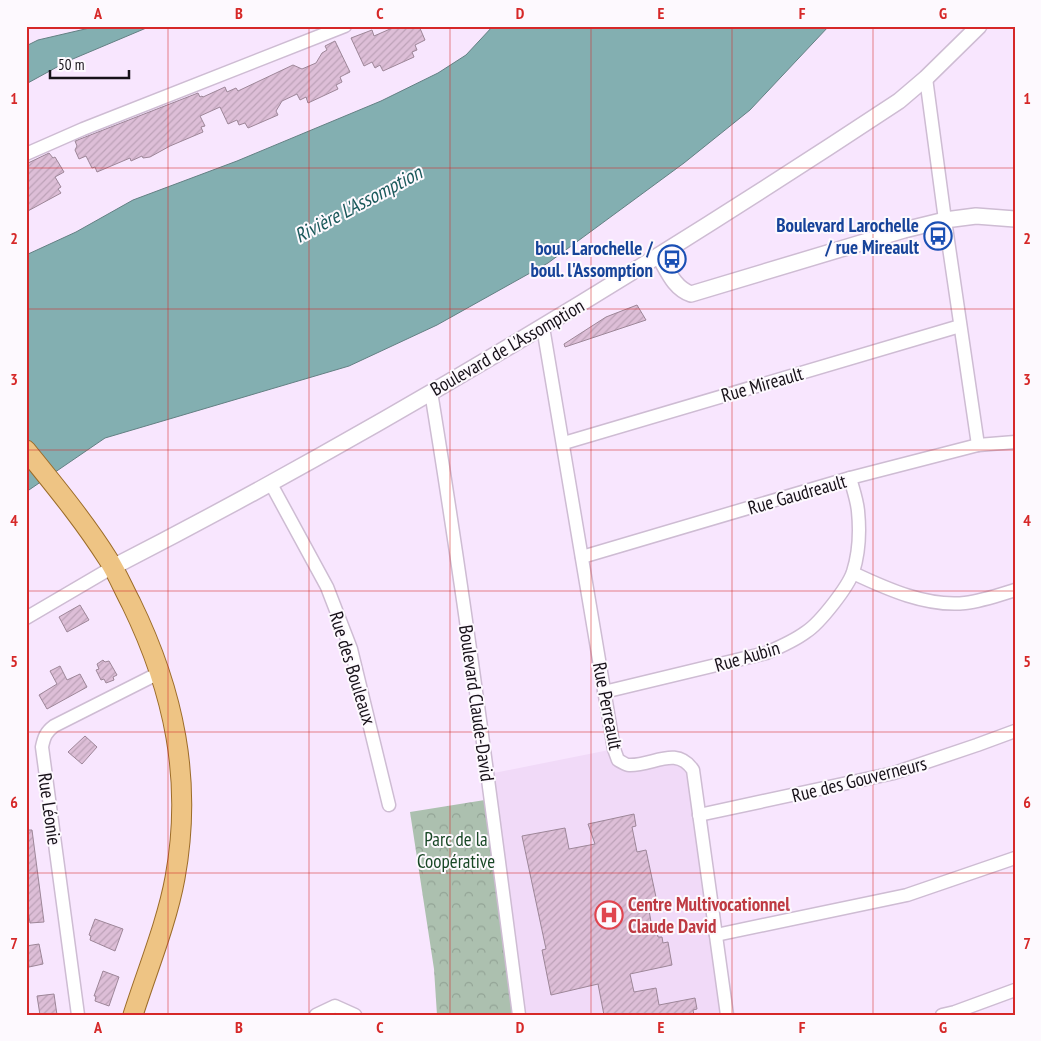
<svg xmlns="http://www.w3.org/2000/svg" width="1041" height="1041" font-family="'PT Sans Narrow',sans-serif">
	<defs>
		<pattern id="forest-crowns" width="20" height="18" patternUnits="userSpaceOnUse" patternTransform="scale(1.25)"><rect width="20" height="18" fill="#acc0af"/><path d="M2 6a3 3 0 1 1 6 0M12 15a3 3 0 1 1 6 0" fill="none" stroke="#93a496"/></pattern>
		<pattern id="building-hatch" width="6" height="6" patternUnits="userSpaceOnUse" patternTransform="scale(1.25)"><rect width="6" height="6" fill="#ddbed7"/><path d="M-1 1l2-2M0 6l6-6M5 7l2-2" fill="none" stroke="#bda2b8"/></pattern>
	</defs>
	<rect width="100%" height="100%" fill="#f8e6fe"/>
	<!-- built -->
	<path fill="#f1daf8" d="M614,749l4,11 69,1 40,254h-208l-28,-216 3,-26z"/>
	<!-- forest -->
	<path fill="url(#forest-crowns)" d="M491,799l28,216h-82l-3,-46 -24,-157z"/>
	<!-- water -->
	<g fill="#83afb1" stroke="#638083">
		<path d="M98,26h53l-83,35 -42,23v-38l12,-6z"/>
		<path d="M493,26h336l-79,84 -66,53 -136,100 -111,62 -88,41 -244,72 -79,54v-237l50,-23 57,-32 104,-39 144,-60 57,-28 28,-18z"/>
	</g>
	<!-- building -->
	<g fill="url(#building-hatch)" stroke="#9d8698">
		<path d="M397,26h22l6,14 -10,5 2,5 -5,2 2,5 -31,14 -3,-6 -5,3 -3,-6 -8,4 -13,-28 21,-8 2,6z"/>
		<path d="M335,41l15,31 -10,5 2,5 -6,3 2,4 -30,14 -2,-6 -6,3 -3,-6 -15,7 -6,10 2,4 -30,13 -3,-5 -6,2 -2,-5 -9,4 -8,-17 -20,9 5,10 -4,1 2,5 -33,14 -20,11 -7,1 -1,-2 -11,5 -1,-3 -33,14 -2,-5 -3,1 -6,-12 -7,3 -4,-9 2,-4 -2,-5 123,-48 2,4 2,-1 1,1 22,-10 2,5 9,-4 2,3 55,-26 9,4 14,-6 6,-10 5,-3 -2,-4z"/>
		<path d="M49,153l4,5 2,-1 9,15 -9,5 6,10 -3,2 3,4 -35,19v-48z"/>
		<path d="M637,305l9,15 -81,27 -1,-3 42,-27z"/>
		<path d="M80,605l9,15 -22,12 -8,-15z"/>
		<path d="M103,660l2,2 4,-1 8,14 -4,2 1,3 -8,3 -2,-4 -3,1 -5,-10 3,-1 -2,-5z"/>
		<path d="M60,666l7,14 13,-6 7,13 -40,22 -8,-14 18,-11 -7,-13z"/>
		<path d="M85,736l12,11 -15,17 -14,-12z"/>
		<path d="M634,814l2,12 -4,1 5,25 9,-2 11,52 -9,2 4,24 4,-1 2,10h4l1,6 5,-1 4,23 -42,9 4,18 22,-4 3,17 36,-7 2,11 -4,1 1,5h-90l-6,-31 -47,11 -9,-45 4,-1 -24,-113 43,-8 4,21 26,-5 -7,-20z"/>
		<path d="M26,830h6l12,92 -14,1 -4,-25z"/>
		<path d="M95,919l28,10 -8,22 -25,-11 1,-4 -2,-1z"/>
		<path d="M39,944l4,20 -14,3 -3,-21z"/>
		<path d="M103,971l16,6 -10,29 -14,-5 1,-5h-2z"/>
		<path d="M54,994l3,21h-17l-3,-19z"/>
	</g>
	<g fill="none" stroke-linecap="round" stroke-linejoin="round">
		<!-- minor casing -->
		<g stroke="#cebcd3" stroke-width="15">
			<g id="minor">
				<path d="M926,78l19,142 33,225"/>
				<path d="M26,154l57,-25 262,-103"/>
				<path d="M543,327l71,422 4,11c4,2 8,5 11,5 24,1 47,-20 64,5l34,245"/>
				<path d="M431,392c34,207 61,415 88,623"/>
				<path d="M564,443l396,-117"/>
				<path d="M271,484l56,103 24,62 38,156"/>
				<path d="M582,557l268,-79 128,-33 37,-3"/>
				<path d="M853,573c34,16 74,34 112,30 17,-2 34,-8 50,-13"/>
				<path d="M26,618l87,-51"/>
				<path d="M604,692l162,-39c14,-6 28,-12 40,-21 14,-9 42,-45 47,-60 6,-19 7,-41 5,-61 -1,-11 -5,-22 -8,-33"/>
				<path d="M699,815l195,-42 83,-28 38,-14"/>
				<path d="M716,935l191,-40 108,-37"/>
				<path d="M78,1015l-36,-268c2,-10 4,-15 12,-21l107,-54"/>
				<path d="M316,1015l19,-9 20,9"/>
				<path d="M942,1015l13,-3 60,-22"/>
			</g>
		</g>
		<!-- tertiary casing -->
		<g stroke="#cebcd3" stroke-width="18">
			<g id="tertiary">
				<path d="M659,256c9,15 15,32 32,38l213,-64 41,-10 31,-4 39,3"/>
				<path d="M113,567c271,-139 532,-298 786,-466l27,-23 53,-52"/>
			</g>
		</g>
		<!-- primary casing -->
		<g stroke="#9c6c29" stroke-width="21">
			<path id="primary" d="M26,450c29,36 58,71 82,109 9,14 15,29 23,44 43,88 62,177 44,275 -8,44 -28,93 -42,137"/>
		</g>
		<!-- minor -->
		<use href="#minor" stroke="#fff" stroke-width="12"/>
		<!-- tertiary -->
		<use href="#tertiary" stroke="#fff" stroke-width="15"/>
		<!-- primary -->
		<use href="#primary" stroke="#eec484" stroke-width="19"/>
	</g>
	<!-- grid -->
	<path fill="none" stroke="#d62828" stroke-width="1" stroke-opacity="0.55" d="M168,26v989M309,26v989M450,26v989M591,26v989M732,26v989M873,26v989M26,168h989M26,309h989M26,450h989M26,591h989M26,732h989M26,873h989"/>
	<!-- icons -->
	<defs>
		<g id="bus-ring" transform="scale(1.4375)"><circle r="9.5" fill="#fdf9fe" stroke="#1a4fb4" stroke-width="1.5"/><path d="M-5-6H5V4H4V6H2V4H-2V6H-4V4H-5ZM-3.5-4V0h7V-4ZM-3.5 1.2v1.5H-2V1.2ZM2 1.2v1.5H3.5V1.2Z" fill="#1a4fb4"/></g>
		<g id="hospital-ring" transform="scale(1.4375)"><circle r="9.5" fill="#fdf9fe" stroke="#e0444e" stroke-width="1.5"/><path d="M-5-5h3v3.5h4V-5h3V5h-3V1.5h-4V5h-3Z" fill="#e0444e"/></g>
	</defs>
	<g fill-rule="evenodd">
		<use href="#bus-ring" x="938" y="236"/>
		<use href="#bus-ring" x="672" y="259"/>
		<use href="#hospital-ring" x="609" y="915"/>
	</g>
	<g text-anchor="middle" stroke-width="4" stroke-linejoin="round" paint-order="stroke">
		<!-- transit labels -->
		<g font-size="19" font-weight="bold" fill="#164399" stroke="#fdf9fe" text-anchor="end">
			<text x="919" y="232">Boulevard Larochelle<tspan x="919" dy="22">/ rue Mireault</tspan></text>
			<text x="653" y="255">boul. Larochelle /<tspan x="653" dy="22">boul. l'Assomption</tspan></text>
		</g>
		<!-- street labels -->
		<g font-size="19" fill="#171119" stroke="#fdf9fe">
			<text transform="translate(507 347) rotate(-30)" y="7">Boulevard de L'Assomption</text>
			<text transform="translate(762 384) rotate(-16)" y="7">Rue Mireault</text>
			<text transform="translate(797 494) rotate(-16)" y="7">Rue Gaudreault</text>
			<text transform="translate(747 656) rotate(-16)" y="7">Rue Aubin</text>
			<text transform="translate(353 668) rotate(73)" y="7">Rue des Bouleaux</text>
			<text transform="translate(477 703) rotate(82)" y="7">Boulevard Claude-David</text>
			<text transform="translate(608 706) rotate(79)" y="7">Rue Perreault</text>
			<text transform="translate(859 779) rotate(-14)" y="7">Rue des Gouverneurs</text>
			<text transform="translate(50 809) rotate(82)" y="7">Rue Léonie</text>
		</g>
		<!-- park labels -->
		<g font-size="19" fill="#194826" stroke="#fdf9fe">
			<text x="456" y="846">Parc de la<tspan x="456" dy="22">Coopérative</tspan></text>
		</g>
		<!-- health labels -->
		<g font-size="19" font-weight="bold" fill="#be3a42" stroke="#fdf9fe" text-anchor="start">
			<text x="628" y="911">Centre Multivocationnel<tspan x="628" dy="22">Claude David</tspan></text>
		</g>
		<!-- water labels -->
		<g font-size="20" font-style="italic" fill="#1a595b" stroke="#fdf9fe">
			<text transform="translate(358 204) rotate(-28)" y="7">Rivière L'Assomption</text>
		</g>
	</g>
	<!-- border -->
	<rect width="1041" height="1041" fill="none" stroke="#fdf9fe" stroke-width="55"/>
	<!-- scale -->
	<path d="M50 70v8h79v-8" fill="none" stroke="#171119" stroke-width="2.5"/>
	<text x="58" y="70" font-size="15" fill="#171119" stroke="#fdf9fe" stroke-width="4" paint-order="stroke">50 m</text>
	<rect x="28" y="28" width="986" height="986" fill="none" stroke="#d62828" stroke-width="2"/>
	<g font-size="16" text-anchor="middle" font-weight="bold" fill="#d62828">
		<text x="98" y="19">A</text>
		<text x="239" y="19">B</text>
		<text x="380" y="19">C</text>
		<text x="520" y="19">D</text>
		<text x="661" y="19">E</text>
		<text x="802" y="19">F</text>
		<text x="943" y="19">G</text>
		<text x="14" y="104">1</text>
		<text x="1027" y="104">1</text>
		<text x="14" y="244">2</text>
		<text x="1027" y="244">2</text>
		<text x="14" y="385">3</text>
		<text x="1027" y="385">3</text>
		<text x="14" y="526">4</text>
		<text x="1027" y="526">4</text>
		<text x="14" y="667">5</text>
		<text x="1027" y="667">5</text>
		<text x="14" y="808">6</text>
		<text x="1027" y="808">6</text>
		<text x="14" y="949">7</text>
		<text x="1027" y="949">7</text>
		<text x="98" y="1033">A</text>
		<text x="239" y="1033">B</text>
		<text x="380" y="1033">C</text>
		<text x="520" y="1033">D</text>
		<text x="661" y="1033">E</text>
		<text x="802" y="1033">F</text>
		<text x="943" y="1033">G</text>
	</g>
</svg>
